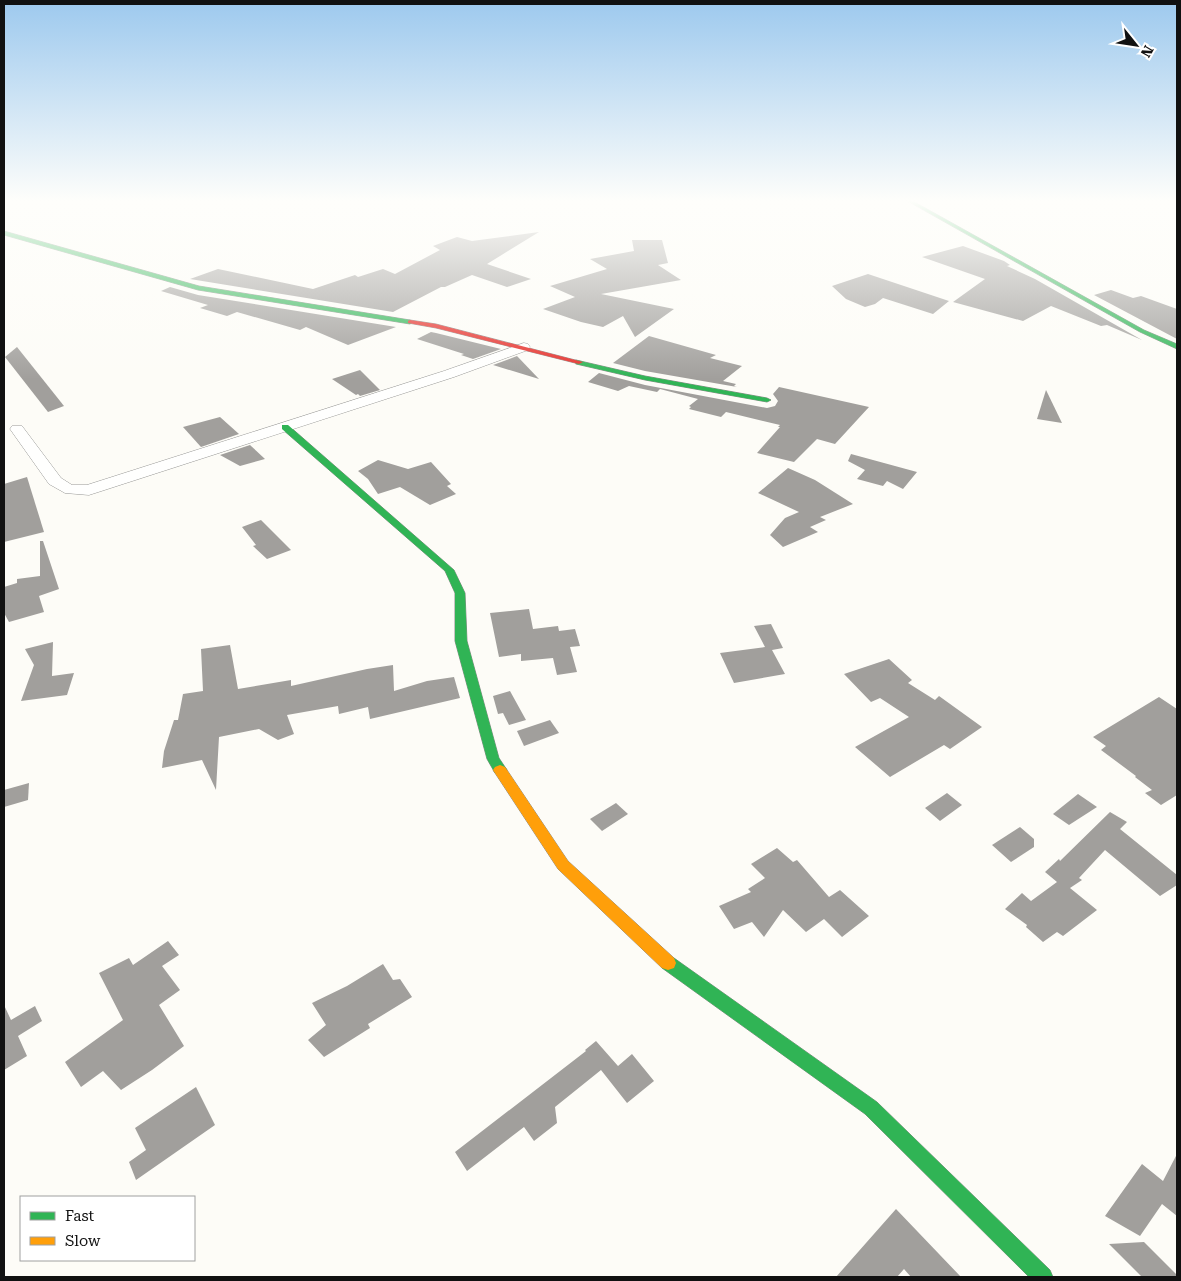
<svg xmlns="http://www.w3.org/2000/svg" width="1181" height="1281" font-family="'Roboto Serif',serif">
	<rect width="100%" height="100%" fill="#fdfcf7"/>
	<!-- building -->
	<g fill="#a19f9c">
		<path d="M539,232l-52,32 44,15 -24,8 -35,-12 -27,12h-4l-48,25 -203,-33 28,-10 95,20 42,-14 3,2 25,-8 12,5 45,-24 -7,-4 24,-9 15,4z"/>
		<path d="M632,240h30l6,23 -10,2 23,15 -80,14 73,15 -39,28 -12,-21 -20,11 -22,-5 -38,-13 32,-12 -25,-11 57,-17 -17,-10 44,-8z"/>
		<path d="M963,246l41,15 6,4 -3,1 28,13 107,61 -35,-15 -6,1 -50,-20 -28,15 -70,-19 32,-23 -63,-22z"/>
		<path d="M868,274l81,27 -16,13 -50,-16 -8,6 -10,3 -19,-8 -14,-13z"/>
		<path d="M170,287l28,8 198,32 -48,18 -42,-18 -6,3 -63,-18 -10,4 -27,-8 8,-3 -47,-14z"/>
		<path d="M1111,290l22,8 8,-2 36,13v30l-83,-44z"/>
		<path d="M431,332l5,1 65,16 -28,10 -12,-4 3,-1 -47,-15z"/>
		<path d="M649,336l67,19 -6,3 32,8 -19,15 13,3 -2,2 3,1 -92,-16 -32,-8z"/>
		<path d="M17,347l47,59 -16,6 -43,-55z"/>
		<path d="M517,356l22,23 -46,-14z"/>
		<path d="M360,370l20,20 -20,6 -2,-2 -2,1 -24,-16z"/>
		<path d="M599,373l46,12 122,23 8,-2 3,-5 -5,-7 6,-7 90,20 -34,37 -18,-5 -23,23 -37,-9 23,-26h-2l2,-2 -54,-13 -5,5 -32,-8 2,-2 -2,-1 9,-7 -38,-10 -3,3 -28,-6 -11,5 -30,-9z"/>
		<path d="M1046,390l16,33 -25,-4z"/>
		<path d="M220,417l19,17 -38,13 -18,-20z"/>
		<path d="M250,445l15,14 -25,7 -20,-11z"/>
		<path d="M851,454l66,18 -14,17 -16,-8 -4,5 -26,-7 8,-9 -17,-9z"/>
		<path d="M378,460l30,9 23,-7 20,22 -4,2 9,8 -26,11 -30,-18 -22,7 -10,-15 -10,-8z"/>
		<path d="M788,468l27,12 38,24 -33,13 6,3 -16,7 8,5 -35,15 -13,-12 15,-17 14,-6 -41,-19z"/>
		<path d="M27,477l17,55 -40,10v-58z"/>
		<path d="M261,520l30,30 -24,9 -14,-13 3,-1 -14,-18z"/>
		<path d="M40,541h3l16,48 -20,7 5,16 -35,10 -5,-9v-26l13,-4v-4l23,-3z"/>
		<path d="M529,609l4,20 25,-3 1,5 16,-2 5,17 -10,1 7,25 -20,3 -4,-17 -32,3v-7l-22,3 -9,-44z"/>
		<path d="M771,624l12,24 -11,2 13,24 -51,9 -14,-30 45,-6 -11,-21z"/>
		<path d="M53,642l-1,34 22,-3 -7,22 -46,6 13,-36 -9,-16z"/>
		<path d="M230,645l8,44 53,-9v6l76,-17 26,-4 1,26 33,-10 27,-4 6,21 -90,21 -2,-12 -29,7 -1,-8 -51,9 7,19 -16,6 -19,-11 -40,8 -3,53 -14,-30 -40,8 2,-17 10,-31h4l5,-26 20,-3 -2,-42z"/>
		<path d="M889,659l23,21 -4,3 27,17 4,-4 43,31 -32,22 -6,-4 -54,32 -35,-30 54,-30 -29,-19 -9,4 -27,-28z"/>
		<path d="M510,691l16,29 -17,5 -6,-12 -5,1 -5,-18z"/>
		<path d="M1159,697l18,12v86l-16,10 -16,-12 7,-3 -17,-13 1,-1 -35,-26 5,-4 -13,-9z"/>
		<path d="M550,720l9,13 -35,13 -7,-15z"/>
		<path d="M29,783l-1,17 -24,7v-17z"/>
		<path d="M947,793l15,12 -22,16 -15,-13z"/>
		<path d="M1078,794l19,13 -28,18 -16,-11z"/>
		<path d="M616,803l12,11 -26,17 -12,-12z"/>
		<path d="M1110,812l17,10 -7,7 57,46v10l-17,11 -55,-46 -26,28 3,2 -12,8 27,22 -34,26 -6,-4 -14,10 -17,-15 1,-2 -22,-16 17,-16 9,8 26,-19 -12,-10 14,-13 1,2z"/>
		<path d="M1020,827l14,12v8l-23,15 -19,-17z"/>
		<path d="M777,848l16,14 4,-2 32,37 11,-7 29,26 -27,21 -18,-18 -18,13 -23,-22 -19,27 -12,-15 -18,7 -15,-23 32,-14 -3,-3 17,-11 -14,-14z"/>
		<path d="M168,941l11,14 -17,11 18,24 -21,15 25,41 -32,24 -31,20 -18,-19 -22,16 -16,-25 58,-42 -24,-47 30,-15 4,7z"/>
		<path d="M383,964l10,16 7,-1 12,18 -44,27 2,4 -46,29 -16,-17 18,-15 -14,-22 35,-17z"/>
		<path d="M4,1005l7,15 24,-14 7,15 -24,15 9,20 -23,14z"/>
		<path d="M596,1041l22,25 14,-12 22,27 -27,22 -26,-33 -46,37 2,16 -23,18 -10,-14 -57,44 -12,-19 131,-101 -1,-1z"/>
		<path d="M196,1087l19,38 -79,55 -7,-18 17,-12 -11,-22z"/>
		<path d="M1177,1154v62l-15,-12 -22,32 -35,-20 37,-52 21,17z"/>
		<path d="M896,1209l65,68h-50l-7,-8 -7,8h-61z"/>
		<path d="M1144,1242l33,33v2h-35l-33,-33z"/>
	</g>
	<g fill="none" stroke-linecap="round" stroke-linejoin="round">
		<!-- street casing -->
		<g stroke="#979795" stroke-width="1">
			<path id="street" d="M524,343l4,1 2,3 -2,3 -74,27 -365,118 -24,-2 -16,-9 -39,-55 2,-3h10l39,52 11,7h15l357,-114z"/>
		</g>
		<!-- fast casing -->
		<g stroke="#8e8d8b" stroke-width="1">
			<g id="fast">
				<path d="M906,200h5l233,130 33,14v5l-37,-17z"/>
				<path d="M4,231l195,55 211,34 3,2 -3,2 -212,-34 -194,-55z"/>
				<path d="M576,360l69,16 122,22 4,2 -4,2 -122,-22 -69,-16z"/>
				<path d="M282,425h6l166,145 11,23 2,48 32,117 8,12 -2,3 -5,2 -5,-2 -8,-14 -32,-118v-48l-10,-22 -163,-142z"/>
				<path d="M668,956l6,2 203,144 173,168 3,7h-24l-164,-163 -203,-146 -2,-5 2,-5z"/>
			</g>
		</g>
		<!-- slow casing -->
		<g stroke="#8e8d8b" stroke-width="1">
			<path id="slow" d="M500,765l5,2 63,94 106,97 2,5 -2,5 -6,2 -6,-2 -104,-99 -63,-96 -2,-3 2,-3z"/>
		</g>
		<!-- jam casing -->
		<g stroke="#8e8d8b" stroke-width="1">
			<path id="jam" d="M410,320l26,4 147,38 -4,2 -143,-36 -28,-5v-2z"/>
		</g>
		<!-- street -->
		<use href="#street" fill="#fffffe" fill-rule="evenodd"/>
		<!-- fast -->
		<use href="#fast" fill="#30b455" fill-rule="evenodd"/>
		<!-- slow -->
		<use href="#slow" fill="#ff9f0a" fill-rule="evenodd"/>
		<!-- jam -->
		<use href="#jam" fill="#e5322d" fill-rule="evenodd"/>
	</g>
	<!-- sky -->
	<linearGradient id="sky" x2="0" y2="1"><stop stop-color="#9dc9ee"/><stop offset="0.53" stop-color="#fefefb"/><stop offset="1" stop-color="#fefefb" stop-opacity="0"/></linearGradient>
	<rect width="1181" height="379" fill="url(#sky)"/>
	<!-- border -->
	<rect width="1181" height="1281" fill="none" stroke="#111111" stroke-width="10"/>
	<!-- legend -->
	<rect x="20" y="1196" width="175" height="65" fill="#ffffff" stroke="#a0a0a0"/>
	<rect x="30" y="1212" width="25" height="8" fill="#30b455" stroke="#a0a0a0"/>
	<text x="65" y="1221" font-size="15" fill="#111111">Fast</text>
	<rect x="30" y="1237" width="25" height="8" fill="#ff9f0a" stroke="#a0a0a0"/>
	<text x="65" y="1246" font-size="15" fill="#111111">Slow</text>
	<!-- north arrow -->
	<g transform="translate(1136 45) rotate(120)" stroke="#ffffff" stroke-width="4" paint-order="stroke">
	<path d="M0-4L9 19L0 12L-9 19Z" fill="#111111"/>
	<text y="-8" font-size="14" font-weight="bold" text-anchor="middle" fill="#111111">N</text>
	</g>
</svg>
